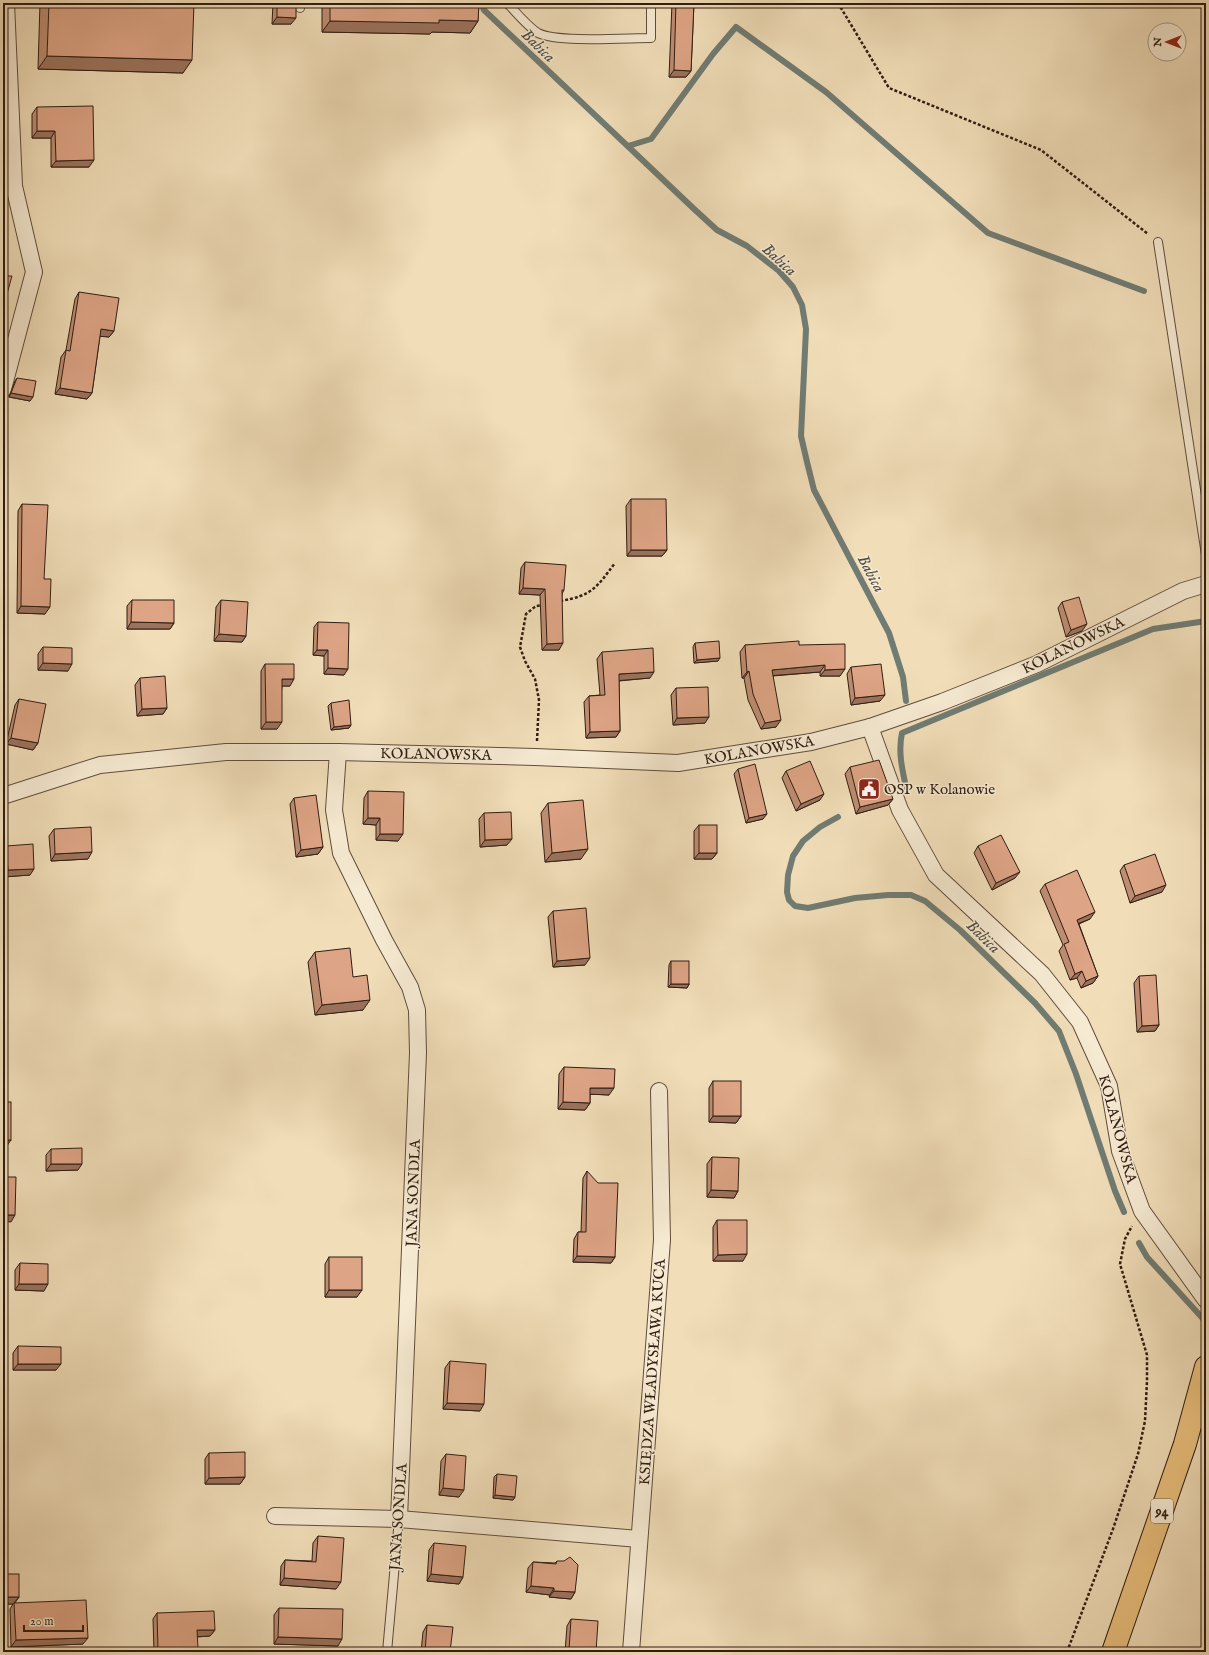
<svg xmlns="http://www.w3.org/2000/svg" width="1209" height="1655" font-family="'IM FELL English',serif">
	<rect width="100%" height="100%" fill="#f1deb9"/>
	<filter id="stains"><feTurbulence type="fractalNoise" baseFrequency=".005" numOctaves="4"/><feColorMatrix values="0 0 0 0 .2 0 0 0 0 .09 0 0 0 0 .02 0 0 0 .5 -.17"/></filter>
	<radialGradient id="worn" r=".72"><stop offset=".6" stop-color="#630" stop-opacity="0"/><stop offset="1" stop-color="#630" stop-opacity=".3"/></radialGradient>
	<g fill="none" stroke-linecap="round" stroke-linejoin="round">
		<!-- stream -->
		<g stroke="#707c73" stroke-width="6">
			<path d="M481,3l3,7 209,198 24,22 30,16 32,25 14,16 9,18 4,24 -5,107 6,26 7,28 75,143 14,44 3,24"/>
			<path d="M628,146l23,-7 62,-85 23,-27 90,65 162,141 156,58"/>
			<path d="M906,787c-4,-18 -8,-36 -4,-54l251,-104 53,-8"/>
			<path d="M838,817l-18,10 -17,14 -10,15 -5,19 -1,17 2,8 6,6 13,2 47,-10 33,-3h23l14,6 35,29 75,73 24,28 17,43 39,117 9,21"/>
			<path d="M1139,1243l8,14 59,65"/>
		</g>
		<!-- service casing -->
		<g stroke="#604d3c" stroke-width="10">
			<g id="service">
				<path d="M507,3c8,8 21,24 31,30 20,10 88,5 113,5v-35"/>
				<path d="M300,8v-5"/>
				<path d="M1158,242l48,313"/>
				<path d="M387,1652l12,-133"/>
			</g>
		</g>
		<!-- minor casing -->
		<g stroke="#604d3c" stroke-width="18">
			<g id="minor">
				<path d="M3,389l31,-117 -20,-86 -8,-183"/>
				<path d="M870,727l30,83 36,65 106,99 38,48 29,64 11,65 22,60 64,89"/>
				<path d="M338,752l-4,58 7,43 43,87 26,47 7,23 1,43 -19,466"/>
				<path d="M3,796l97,-31 126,-13h112l197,5 143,6 133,-21 59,-15 72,-25 95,-38 146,-73 23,-7"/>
				<path d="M275,1516l124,3 240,20"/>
				<path d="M631,1652l31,-412 -3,-149"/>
			</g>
		</g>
		<!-- primary casing -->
		<g stroke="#301d12" stroke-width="24">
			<path id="primary" d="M1113,1652l72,-208 21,-77"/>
		</g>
		<!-- path -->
		<g stroke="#301d12" stroke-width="2.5" stroke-dasharray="3 2" stroke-linecap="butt">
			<path d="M838,3l51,85 152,62 107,84"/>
			<path d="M560,601c32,-5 37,-14 55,-38"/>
			<path d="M537,741l2,-41 -4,-21 -10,-18 -5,-14 6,-33 10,-8 8,-1"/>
			<path d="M1067,1652l46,-123 25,-75 7,-33 2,-40v-26l-27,-91 5,-25 7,-13"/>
		</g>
		<!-- service -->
		<use href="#service" stroke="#f6ead2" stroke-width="8"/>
		<!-- minor -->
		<use href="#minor" stroke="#f6ead2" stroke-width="16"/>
		<!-- primary -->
		<use href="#primary" stroke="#e8bf7c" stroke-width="22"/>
	</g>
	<!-- wall -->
	<g fill="#be8d72" stroke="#301d12">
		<path d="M40,3h154l-11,70 -145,-4z"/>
		<path d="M273,3h23l-5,21h-19z"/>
		<path d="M322,3h157l-1,18 -8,12 -38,-1 -2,2 -108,-2z"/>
		<path d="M672,3h22l-3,68 -5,6h-17z"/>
		<path d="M37,107l52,60h-38v-29h-19v-24z"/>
		<path d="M79,292l35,39 -5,6 -9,-1 -8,57 -5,6 -32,-5 6,-37 5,-7 9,-51z"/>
		<path d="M17,378l13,23 -21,-4 6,-16z"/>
		<path d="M631,499l36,51 -5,6h-35l-1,-50z"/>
		<path d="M22,504l22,75 1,35 -28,-1 1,-102z"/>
		<path d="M525,562l39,28 -2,4 -3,56h-17l-2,-55 -21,-1 2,-26z"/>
		<path d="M132,600l42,23 -4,6h-43v-23z"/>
		<path d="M221,600l25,36 -4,6 -28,-1 2,-34z"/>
		<path d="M1062,602l20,29 -16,6 -8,-29z"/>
		<path d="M318,622l26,53 -20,-1v-18l-11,-1 1,-28z"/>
		<path d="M695,643l23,18 -24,2 -1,-16z"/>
		<path d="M745,645h54l41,31h-20v-4l-47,4 3,51 -15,2 -13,-29 -4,-22h-2l-2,-26z"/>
		<path d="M43,647l25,24 -30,-1v-16z"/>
		<path d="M602,652l48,26 -31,3 1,50 -4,6 -30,1 -2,-36 5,-6 11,-1 -3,-36z"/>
		<path d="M265,664l25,22h-8l-5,43h-16v-58z"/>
		<path d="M851,667l29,34 -29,4 -4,-31z"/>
		<path d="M140,678l27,30 -4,6 -26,2 -2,-31z"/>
		<path d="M676,688l29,35 -32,2 -2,-30z"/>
		<path d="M19,699l19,44 -5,7 -27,-6 9,-39z"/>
		<path d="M331,703l20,22 -2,3 -18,2 -3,-24z"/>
		<path d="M850,767l43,32 -5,6 -32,9 -11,-40z"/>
		<path d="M738,769l25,50 -17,4 -12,-49z"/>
		<path d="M786,771l34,29 -24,11 -14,-33z"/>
		<path d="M368,791l30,50 -22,-1v-15l-13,-1 1,-26z"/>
		<path d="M294,798l29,49 -5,7 -22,3 -6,-53z"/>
		<path d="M548,803l33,56 -36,3 -4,-49z"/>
		<path d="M484,813l23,32 -27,2 -1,-28z"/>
		<path d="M699,825l18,28 -5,6h-18v-28z"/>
		<path d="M54,829l34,30 -37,2 -2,-25z"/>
		<path d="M6,846l24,29 -27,2v-27z"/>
		<path d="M978,846l37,32 -23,12 -18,-37z"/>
		<path d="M1124,865l38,27 -32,11 -10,-32z"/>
		<path d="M1045,884l45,35 -11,5 19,52 -5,7 -12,5 -4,-10 -7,2 -11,-29 4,-6 -23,-54z"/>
		<path d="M553,911l32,54 -32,2 -5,-50z"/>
		<path d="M315,952l38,25 10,33 -48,5 -7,-53z"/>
		<path d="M671,961l18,23 -2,4 -19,-1 1,-22z"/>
		<path d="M1139,976l20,49 -4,6 -18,1 -3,-49z"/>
		<path d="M564,1067l45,28 -19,-1v9l-5,7 -27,-1 1,-35z"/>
		<path d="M713,1081l28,35 -5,7 -27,-1v-34z"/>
		<path d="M51,1149l27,21 -32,1v-16z"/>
		<path d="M712,1157l26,34 -4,7 -27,-1v-33z"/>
		<path d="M587,1171l28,86 -4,6 -38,-1 1,-23 4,-7h3l2,-54z"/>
		<path d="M717,1220l26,41h-30v-34z"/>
		<path d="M329,1257l28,40h-32v-33z"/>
		<path d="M20,1263l24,28 -29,-1v-20z"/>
		<path d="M18,1346l38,24h-43v-17z"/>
		<path d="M450,1361l30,50 -37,-2 2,-41z"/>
		<path d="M209,1453l36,24 -5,7h-35v-25z"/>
		<path d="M446,1454l13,43 -20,-2 2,-34z"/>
		<path d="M497,1474l18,23 -2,3 -20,-2 1,-21z"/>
		<path d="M318,1536l18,53 -56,-4 1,-19 4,-6 27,1 1,-18z"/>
		<path d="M434,1543l29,34 -4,7 -32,-3 2,-31z"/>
		<path d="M557,1561l18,31 -4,7 -22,-2 1,-2 -24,-3 2,-24 5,-6 22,1z"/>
		<path d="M3,1574l16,23 -4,6 68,41 -72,3 -1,-38 3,-5h-10z"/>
		<path d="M279,1608l59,38 -64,-2v-29z"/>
		<path d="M157,1613l58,17 -5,6 -13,1 -2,15h-41l-1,-33z"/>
		<path d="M571,1619l25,33h-31l2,-26z"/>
		<path d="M427,1625l23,27h-29l2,-20z"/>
	</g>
	<!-- shaded-wall -->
	<g fill="#9b735d" stroke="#301d12">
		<path d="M277,17l19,1 -5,6h-19z"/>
		<path d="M439,20l39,1 -8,12 -38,-1 -2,2 -108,-2 8,-11z"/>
		<path d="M47,56l145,4 -9,13 -145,-4z"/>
		<path d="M674,70l17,1 -5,6h-17z"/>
		<path d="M37,131h18l-4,7h-19z"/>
		<path d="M94,160l-5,7h-38l5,-6z"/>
		<path d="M101,329l13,2 -5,6 -13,-1z"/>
		<path d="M60,388l32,5 -5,6 -32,-5z"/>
		<path d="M11,393l22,4 -3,4 -21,-4z"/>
		<path d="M631,550h36l-5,6h-35z"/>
		<path d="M523,588l22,1 -5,6 -21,-1z"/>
		<path d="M21,606l29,1 -5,7 -28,-1z"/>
		<path d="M131,622l43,1 -4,6h-43z"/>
		<path d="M1087,624l-5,7 -16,6 5,-7z"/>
		<path d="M219,634l27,2 -4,6 -28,-1z"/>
		<path d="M563,643l-4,7h-17l5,-6z"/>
		<path d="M317,650h11l-4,6 -11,-1z"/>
		<path d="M720,658l-2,3 -24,2 3,-3z"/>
		<path d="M43,663l29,1 -4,7 -30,-1z"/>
		<path d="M825,665l-5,7 -53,4 5,-6z"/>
		<path d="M328,668l20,1 -4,6 -20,-1z"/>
		<path d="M845,669l-5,7h-20l5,-6z"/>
		<path d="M749,671l-5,7h-2l5,-6z"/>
		<path d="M654,672l-4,6 -36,3 5,-7z"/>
		<path d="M282,679h12l-4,7h-13z"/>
		<path d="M885,695l-5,6 -29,4 4,-7z"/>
		<path d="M167,708l-4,6 -26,2 5,-7z"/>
		<path d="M709,717l-4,6 -32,2 4,-7z"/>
		<path d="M781,720l-5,7 -15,2 4,-6z"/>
		<path d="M266,722h16l-5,7h-16z"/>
		<path d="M351,725l-2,3 -18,2 3,-3z"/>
		<path d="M620,731l-4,6 -30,1 4,-6z"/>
		<path d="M11,738l27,5 -5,7 -27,-6z"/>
		<path d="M824,794l-4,6 -24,11 5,-7z"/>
		<path d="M893,799l-5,6 -32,9 4,-7z"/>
		<path d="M767,814l-4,5 -17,4 3,-5z"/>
		<path d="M368,818h12l-4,7 -13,-1z"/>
		<path d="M380,834h23l-5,7 -22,-1z"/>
		<path d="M512,839l-5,6 -27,2 5,-7z"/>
		<path d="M323,847l-5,7 -22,3 5,-7z"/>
		<path d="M588,849l-7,10 -36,3 7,-9z"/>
		<path d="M92,852l-4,7 -37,2 4,-7z"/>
		<path d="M699,853h18l-5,6h-18z"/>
		<path d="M34,869l-4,6 -27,2 5,-7z"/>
		<path d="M1020,872l-5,6 -23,12 4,-7z"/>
		<path d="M1166,885l-4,7 -32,11 5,-7z"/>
		<path d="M1095,912l-5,7 -18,7 5,-6z"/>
		<path d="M590,958l-5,7 -32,2 4,-6z"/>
		<path d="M1082,971l-5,7 -7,2 5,-6z"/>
		<path d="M1098,976l-5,7 -12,5 5,-7z"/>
		<path d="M671,984h18l-2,4 -19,-1z"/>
		<path d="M370,1000l-7,10 -48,5 7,-10z"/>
		<path d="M1159,1025l-4,6 -18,1 5,-6z"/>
		<path d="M590,1088h24l-5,7 -23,-1z"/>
		<path d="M563,1102l27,1 -5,7 -27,-1z"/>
		<path d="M713,1116h28l-5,7 -27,-1z"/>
		<path d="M3,1140h8l-5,7h-3z"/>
		<path d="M51,1164h31l-4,6 -32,1z"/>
		<path d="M711,1190l27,1 -4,7 -27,-1z"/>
		<path d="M3,1215h12l-4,7 -8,-1z"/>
		<path d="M747,1254l-4,7h-30l5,-6z"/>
		<path d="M577,1256l38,1 -4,6 -38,-1z"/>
		<path d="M19,1284h29l-4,7 -29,-1z"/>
		<path d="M329,1290h33l-5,7h-32z"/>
		<path d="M18,1364h43l-5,6h-43z"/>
		<path d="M447,1403l37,1 -4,7 -37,-2z"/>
		<path d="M245,1477l-5,7h-35l4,-6z"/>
		<path d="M443,1488l21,2 -5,7 -20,-2z"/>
		<path d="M495,1495l20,2 -2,3 -20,-2z"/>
		<path d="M431,1574l32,3 -4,7 -32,-3z"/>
		<path d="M284,1578l57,4 -5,7 -56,-4z"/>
		<path d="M531,1586l23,2 -4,7 -24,-3z"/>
		<path d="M554,1591l21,1 -4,7 -22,-2z"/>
		<path d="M3,1597h16l-6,7h-10z"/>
		<path d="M197,1630h18l-5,6 -17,1z"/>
		<path d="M278,1637l64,2 -4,7 -64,-2z"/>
		<path d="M88,1638l-5,6 -72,3 5,-7z"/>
		<path d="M198,1648l-3,4h-39l2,-3z"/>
		<path d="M569,1650l27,2h-28z"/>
	</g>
	<!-- building -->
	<g fill="#dda485" stroke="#301d12">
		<path d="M49,3h145l-2,57 -145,-4z"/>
		<path d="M277,3h19v15l-19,-1z"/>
		<path d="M330,3h149l-1,18 -39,-1v3l-109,-2z"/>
		<path d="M676,3h18l-3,68 -17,-1z"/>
		<path d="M93,106l1,54 -38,1 -1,-30h-18v-24z"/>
		<path d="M3,276h9l-7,25h-2z"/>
		<path d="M79,292l40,6 -5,33 -13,-2 -9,64 -32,-5 6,-38 4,1z"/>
		<path d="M17,378l19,3 -3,16 -22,-4z"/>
		<path d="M631,499h35l1,51h-36z"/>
		<path d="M22,504l26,1 -4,74h7l-1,28 -29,-1z"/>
		<path d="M525,562l41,3 -2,25h-2l1,53 -16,1 -2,-55 -22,-1z"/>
		<path d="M1079,597l8,27 -16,6 -9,-28z"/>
		<path d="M132,600h42v23l-43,-1z"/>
		<path d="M221,600l27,2 -2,34 -27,-2z"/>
		<path d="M318,622l31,1 -1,46 -20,-1v-18h-11z"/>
		<path d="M719,641l1,17 -23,2 -2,-17z"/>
		<path d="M799,641v4l46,-1v25l-20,1v-5l-53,5 9,50 -16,3 -12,-29 -4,-23 -2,1 -2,-27z"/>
		<path d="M43,647l29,1v16l-29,-1z"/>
		<path d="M653,648l1,24 -35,2 1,57 -30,1 -1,-36 16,-1 -3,-43z"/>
		<path d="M265,664h29v15h-12v43h-16z"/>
		<path d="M881,664l4,31 -30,3 -4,-31z"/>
		<path d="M165,676l2,32 -25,1 -2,-31z"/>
		<path d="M708,687l1,30 -32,1 -1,-30z"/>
		<path d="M19,699l27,5 -8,39 -27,-5z"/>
		<path d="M349,700l2,25 -17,2 -3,-24z"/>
		<path d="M879,760l14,39 -33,8 -10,-40z"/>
		<path d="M810,761l14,33 -23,10 -15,-33z"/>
		<path d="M755,764l12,50 -18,4 -11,-49z"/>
		<path d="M368,791l36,1 -1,42h-23v-16h-12z"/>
		<path d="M316,795l7,52 -22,3 -7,-52z"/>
		<path d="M583,800l5,49 -36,4 -4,-50z"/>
		<path d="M511,812l1,27 -27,1 -1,-27z"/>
		<rect x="699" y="825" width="18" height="28"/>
		<path d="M91,827l1,25 -37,2 -1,-25z"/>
		<path d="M1001,835l19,37 -24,11 -18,-37z"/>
		<path d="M33,844l1,25 -26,1 -2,-24z"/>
		<path d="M1155,854l11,31 -31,11 -11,-31z"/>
		<path d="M1077,870l18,42 -18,8 21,56 -12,5 -4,-10 -7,3 -11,-30 5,-2 -24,-58z"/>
		<path d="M586,908l4,50 -33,3 -4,-50z"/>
		<path d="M350,948l3,29 14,-2 3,25 -48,5 -7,-53z"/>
		<rect x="671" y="961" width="18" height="23"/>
		<path d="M1156,975l3,50 -17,1 -3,-50z"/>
		<path d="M564,1067l51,2 -1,19h-24v15l-27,-1z"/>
		<rect x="713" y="1081" width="28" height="35"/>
		<rect x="3" y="1102" width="8" height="38"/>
		<path d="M82,1148v16h-31v-15z"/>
		<path d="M712,1157l27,1 -1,33 -27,-1z"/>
		<path d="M587,1171l11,12h20l-3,74 -38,-1 1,-24h8z"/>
		<path d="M3,1177h13l-1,38h-12z"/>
		<path d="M717,1220h30v34l-29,1z"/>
		<rect x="329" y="1257" width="33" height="33"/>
		<path d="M20,1263l28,1v20h-29z"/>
		<path d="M18,1346l43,1v17h-43z"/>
		<path d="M450,1361l36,3 -2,40 -37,-1z"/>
		<path d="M245,1452v25l-36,1v-25z"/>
		<path d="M446,1454l20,2 -2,34 -21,-2z"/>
		<path d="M497,1474l20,2 -2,21 -20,-2z"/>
		<path d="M318,1536l26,2 -3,44 -57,-4 1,-18 31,2z"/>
		<path d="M434,1543l32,3 -3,31 -32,-3z"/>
		<path d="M570,1557l8,8 -3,27 -21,-1v-3l-23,-2 2,-24 23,2 1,-3h7z"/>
		<rect x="3" y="1574" width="16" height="23"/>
		<path d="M86,1600l2,38 -72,2 -2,-37z"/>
		<path d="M279,1608l64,1 -1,30 -64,-2z"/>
		<path d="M214,1611l1,19h-18l1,18 -40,1 -1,-36z"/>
		<path d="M571,1619l27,2 -2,31 -27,-2z"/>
		<path d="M427,1625l26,2 -3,25h-25z"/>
	</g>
	<!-- icons -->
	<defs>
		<g id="civic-square" transform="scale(1.15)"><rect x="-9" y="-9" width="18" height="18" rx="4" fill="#8f2418" stroke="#f6ead2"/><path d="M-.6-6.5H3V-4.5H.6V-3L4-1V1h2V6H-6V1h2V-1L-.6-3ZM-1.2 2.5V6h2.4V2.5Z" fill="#fff"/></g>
	</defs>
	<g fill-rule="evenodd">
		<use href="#civic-square" x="869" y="789"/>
	</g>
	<g text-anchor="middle" stroke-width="3" stroke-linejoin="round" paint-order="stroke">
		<!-- shield labels -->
		<rect fill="#f6ead2" stroke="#6b5a4c" stroke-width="1" x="1151" y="1499" width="22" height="24" rx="3"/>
		<g font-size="14" font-weight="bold" fill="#301d12">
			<text x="1162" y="1516">94</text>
		</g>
		<!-- street labels -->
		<g font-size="15" fill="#301d12" stroke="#f6ead2">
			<text transform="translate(1073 645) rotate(-26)" y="5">KOLANOWSKA</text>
			<text transform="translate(759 750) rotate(-10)" y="5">KOLANOWSKA</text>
			<text transform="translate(436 754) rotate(1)" y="5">KOLANOWSKA</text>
			<text transform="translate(1118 1129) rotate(75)" y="5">KOLANOWSKA</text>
			<text transform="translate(413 1193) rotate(-88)" y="5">JANA SONDLA</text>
			<text transform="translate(652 1372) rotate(-86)" y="5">KSIĘDZA WŁADYSŁAWA KUCA</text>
			<text transform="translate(398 1517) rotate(-86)" y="5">JANA SONDLA</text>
		</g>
		<!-- poi labels -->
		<g font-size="15" fill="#301d12" stroke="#f6ead2" text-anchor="start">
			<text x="884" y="794">OSP w Kolanowie</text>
		</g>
		<!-- water labels -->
		<g font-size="16" font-style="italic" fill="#504c43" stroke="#f6ead2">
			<text transform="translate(539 45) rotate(44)" y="6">Babica</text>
			<text transform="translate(780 259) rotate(42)" y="6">Babica</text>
			<text transform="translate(872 573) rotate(62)" y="6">Babica</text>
			<text transform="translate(984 936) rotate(44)" y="6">Babica</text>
		</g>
	</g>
	<!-- margin -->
	<rect width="1209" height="1655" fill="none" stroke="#f1deb9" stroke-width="16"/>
	<rect x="4" y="4" width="1201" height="1647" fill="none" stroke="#301d12" stroke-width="2"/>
	<rect x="8" y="8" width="1193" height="1639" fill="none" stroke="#301d12"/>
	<!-- north arrow -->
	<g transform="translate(1167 42) rotate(270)"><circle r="19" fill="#f6ead2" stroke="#a79885"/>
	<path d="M0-3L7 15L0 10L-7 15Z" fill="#8f2418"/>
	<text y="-6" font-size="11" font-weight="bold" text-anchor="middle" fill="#301d12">N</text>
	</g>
	<!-- scale -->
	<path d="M24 1625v6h59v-6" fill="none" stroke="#301d12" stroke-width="2"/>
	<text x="30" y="1625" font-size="12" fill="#301d12" stroke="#f6ead2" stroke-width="3" paint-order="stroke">20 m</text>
	<rect width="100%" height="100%" filter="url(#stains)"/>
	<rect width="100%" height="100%" fill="url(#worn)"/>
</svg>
